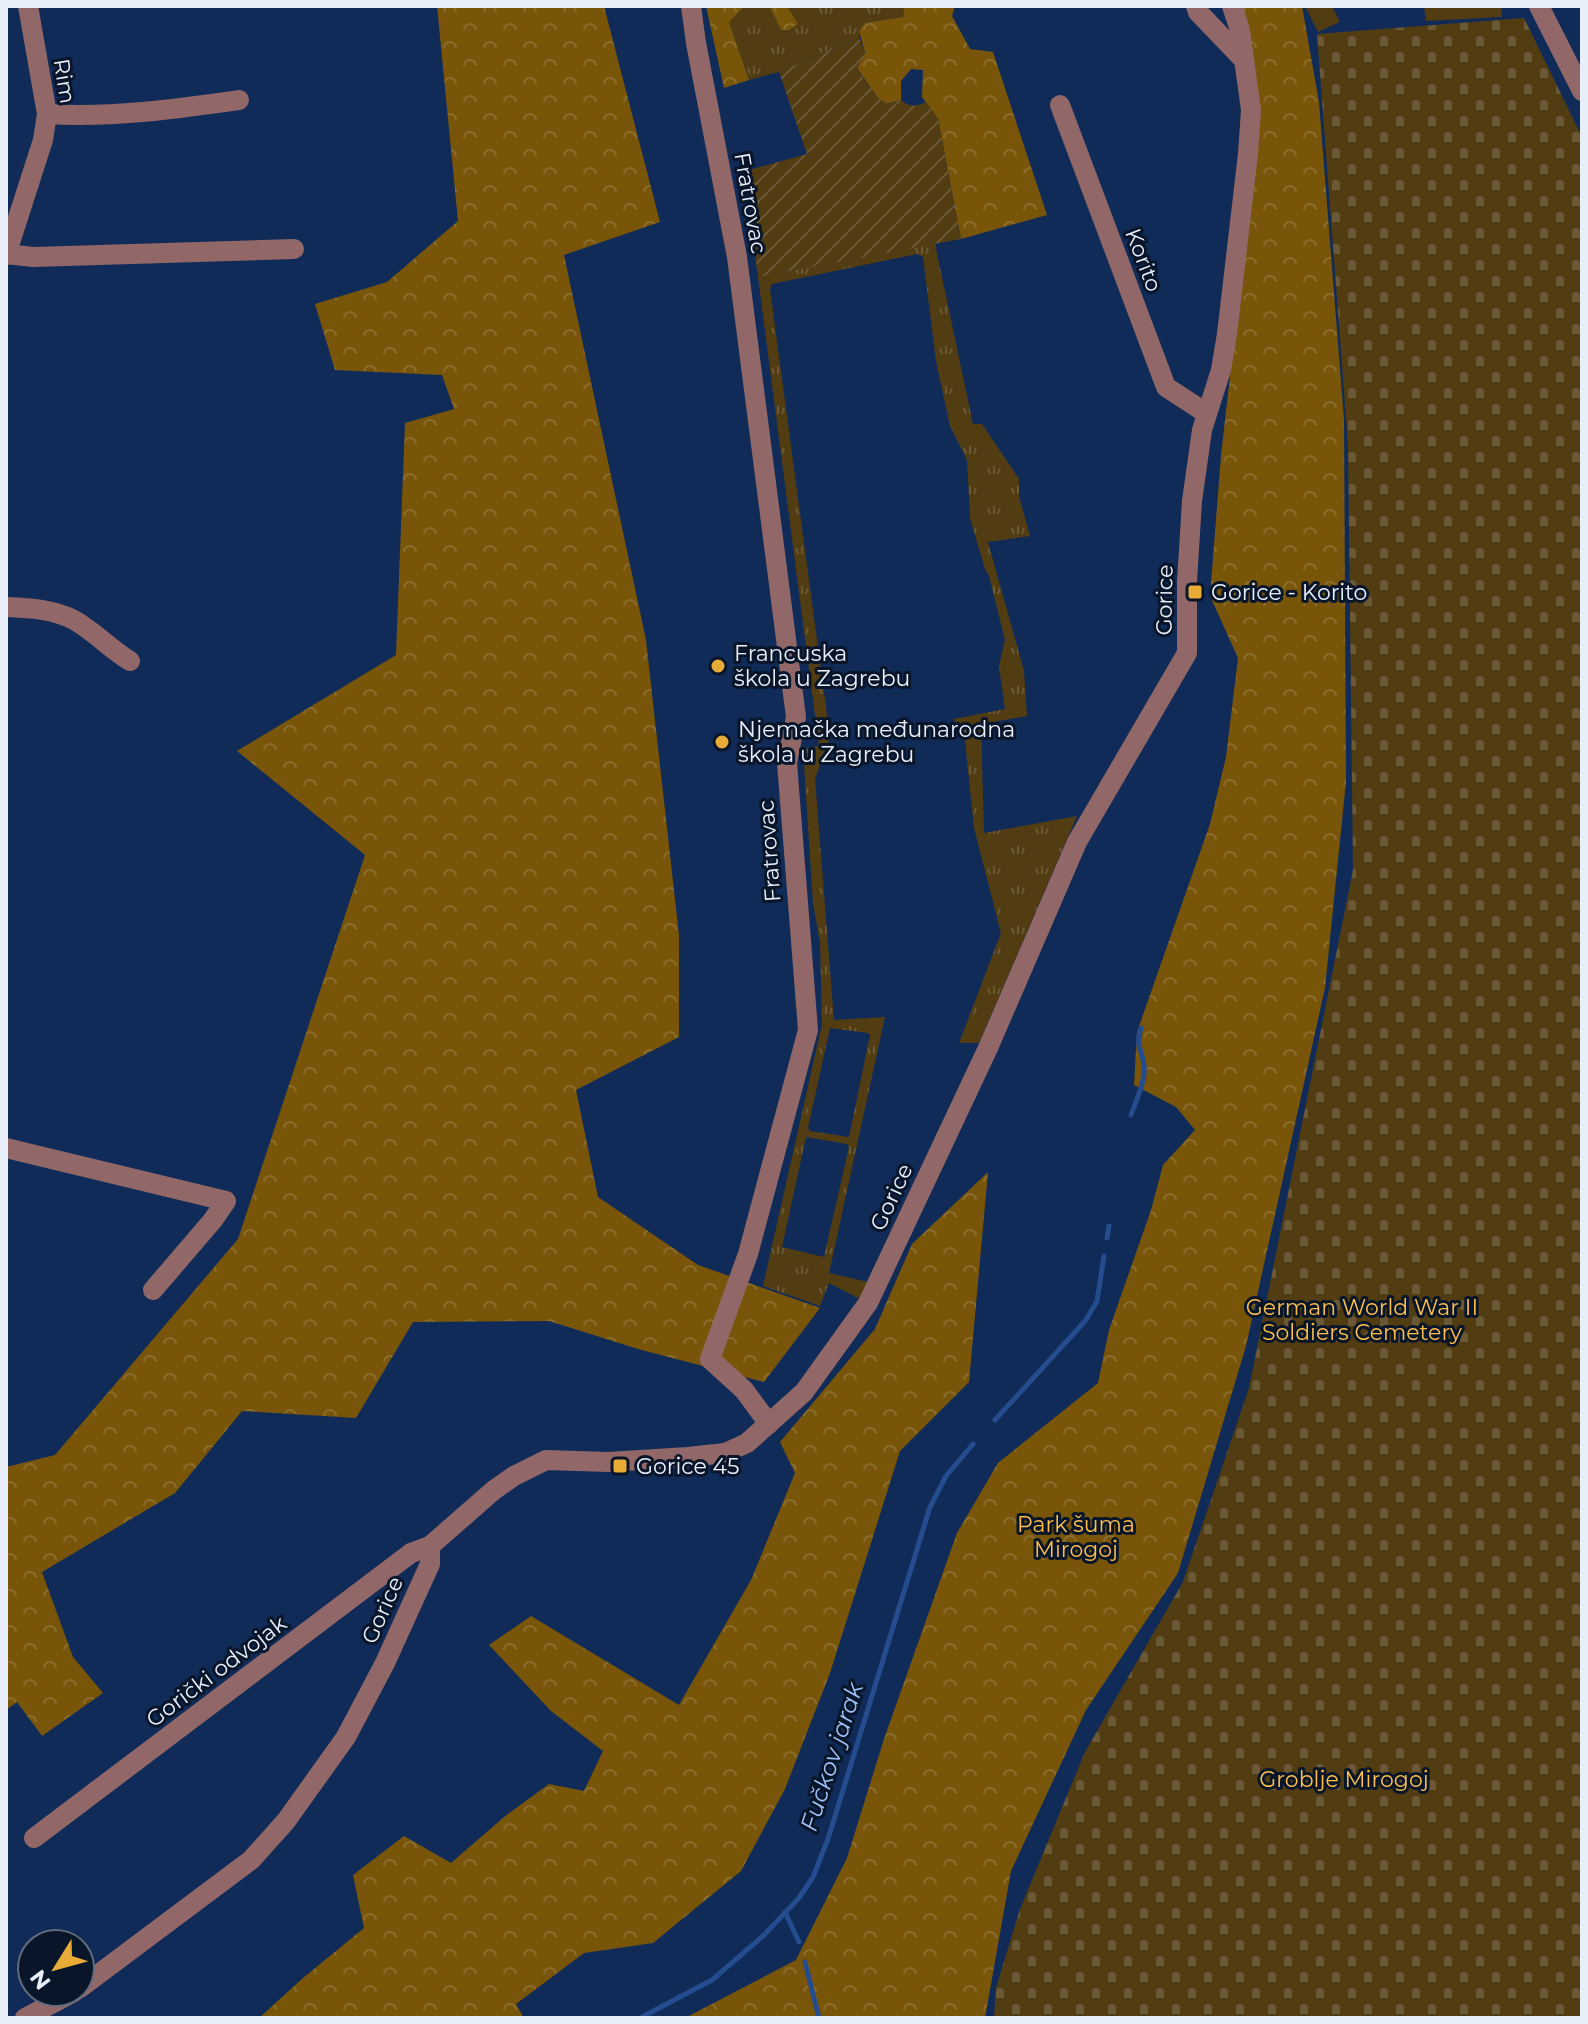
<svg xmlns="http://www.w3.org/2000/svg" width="1588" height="2024" font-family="Montserrat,sans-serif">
	<defs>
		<pattern id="grass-tufts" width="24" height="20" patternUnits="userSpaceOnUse" patternTransform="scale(2)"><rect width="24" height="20" fill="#523c12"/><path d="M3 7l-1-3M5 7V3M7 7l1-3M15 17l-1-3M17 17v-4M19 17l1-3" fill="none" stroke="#6b5835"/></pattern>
		<pattern id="forest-crowns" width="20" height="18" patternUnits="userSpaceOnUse" patternTransform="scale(2)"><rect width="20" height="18" fill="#785509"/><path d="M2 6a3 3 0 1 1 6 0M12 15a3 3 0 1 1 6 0" fill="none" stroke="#8b6e2e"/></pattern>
		<pattern id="cemetery-stones" width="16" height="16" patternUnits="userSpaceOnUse" patternTransform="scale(2)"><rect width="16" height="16" fill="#523c12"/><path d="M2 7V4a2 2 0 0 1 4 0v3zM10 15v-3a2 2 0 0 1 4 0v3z" fill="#6b5835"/></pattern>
		<pattern id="garden-furrows" width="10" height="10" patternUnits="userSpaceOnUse" patternTransform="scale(2)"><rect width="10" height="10" fill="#523c12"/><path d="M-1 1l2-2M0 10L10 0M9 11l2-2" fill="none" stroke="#6b5835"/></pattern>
	</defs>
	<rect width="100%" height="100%" fill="#102b58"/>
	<!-- grass -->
	<g fill="url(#grass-tufts)" fill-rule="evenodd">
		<path d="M745,6h24l12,24h8l8,-6 -10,-18 119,1 -3,10 -38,6 -6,8v6l-80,35 -30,8 -20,-58z"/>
		<path d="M926,244h9l38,180h9l37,55v17l11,40 -42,6 36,129 3,45 -46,8 3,109 93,-17 -98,227h-20l42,-110 -27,-105 -9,-87 -8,-8 -3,-14 51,-10 -6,-43 6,-26 -16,-64 -4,-7 -15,-51 -3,-58 -17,-34 -14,-65 -13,-104 -6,-3 -145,30 -2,5 60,448 -15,42 19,241 51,-3 -56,256 39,9 -8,17 -31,-16 -9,23 -57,-20 59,-262 -2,-82 -7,-39 -10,-154 16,-3 -61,-469zM830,1028l38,5 2,2 -21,102 -39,-6 -2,-3zM806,1137l41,7 2,3 -25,110 -42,-10z"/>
	</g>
	<!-- forest -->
	<g fill="url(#forest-crowns)">
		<path d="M437,6h167l56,216 -96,33 82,385 33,295v102l-103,53 22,107 100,68 122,43 -56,74 -126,-33 -89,-28 -136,1 -57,96 -114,-7 -67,82 -133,79 31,85 30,36 -61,43 -25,-34 -11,8v-243l49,-12 183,-216 127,-384 -128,-104 159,-96 9,-232 49,-14 -12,-34 -107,-5 -20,-66 72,-22 71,-61z"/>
		<path d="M706,6h39l-16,16 20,58 -25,8z"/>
		<path d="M769,6h18l11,18 -9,6h-8z"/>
		<path d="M905,6h50l-3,10 18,33 23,3 54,163 -86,24 -23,-120 -16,-22 1,-27 -12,-1 -10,12v19l-15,4 -8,-6 -21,-30 8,-15 -6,-22 6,-8 38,-6z"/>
		<path d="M1238,6h64l17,96 25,318 2,361 -21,207 -79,358 -68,227 -92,137 -75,161 -26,147h-300l111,-58 51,-102 37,-119 73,-206 41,-70 100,-80 11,-53 42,-120 12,-45 32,-35 -19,-23 -42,-22 3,-53 73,-208 16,-67 12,-99 -28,-62 11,-140 32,-285z"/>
		<path d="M988,1172l-19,210 -69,69 -70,222 -45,116 -44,82 -88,72 -69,10 -68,51 8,14h-265l44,-40 61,-50 -11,-53 51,-39 47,27 53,-46 45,-33 35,7 19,-40 -52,-40 -62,-66 42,-29 148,89 72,-125 44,-107 -15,-31 95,-113 37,-85z"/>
	</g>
	<!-- cemetery -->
	<path fill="url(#cemetery-stones)" d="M1524,18l58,119v1881h-588l2,-30 24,-79 65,-157 98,-170 66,-194 104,-518 -5,-425 -31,-411z"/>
	<!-- park -->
	<g fill="#523c12">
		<path d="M1305,6h27l8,16 -22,10z"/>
		<path d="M1424,6h77l1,11 -76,4z"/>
	</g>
	<!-- garden -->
	<path fill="url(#garden-furrows)" d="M859,37l6,16 -8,16 21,29 9,6 14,-4c8,7 15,7 25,2l12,17 23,120 -203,38 -4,-29 2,-51 -7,-27 58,-16 -28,-82z"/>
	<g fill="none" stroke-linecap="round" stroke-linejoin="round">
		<!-- stream -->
		<g stroke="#244c8e" stroke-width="5">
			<path d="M1131,1115c5,-15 15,-34 13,-50 -2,-17 -9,-16 -3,-37"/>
			<path d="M1107,1238l2,-12"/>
			<path d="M995,1420l91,-100 11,-19 7,-45"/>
			<path d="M785,1912l14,30"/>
			<path d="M805,1962l14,56"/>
			<path d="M640,2018l72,-38 51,-44 36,-38 14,-21 15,-38 102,-332 16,-31 27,-32"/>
		</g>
		<!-- minor -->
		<g stroke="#916867" stroke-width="20">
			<path d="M691,6l5,37 41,214 59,460 -9,46 21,267 -60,224 -38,105 34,31 25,34"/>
			<path d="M1196,6l2,6 45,47"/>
			<path d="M1539,6l43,85"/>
			<path d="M1060,105l106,282 40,26"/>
			<path d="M47,114c65,4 128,-5 192,-14"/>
			<path d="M6,254l27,3 261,-8"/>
			<path d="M6,255l37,-115 4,-26 -19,-108"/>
			<path d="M6,607c23,1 48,2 68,13 20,11 36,29 56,41"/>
			<path d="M6,1148l220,53 -13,19 -60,70"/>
			<path d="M34,1838l377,-285 19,-7"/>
			<path d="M80,1988l171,-128 35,-39 60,-84 39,-74 45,-99v-18l64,-56 20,-14 32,-16 62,2 80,-5 37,-4 22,-10 57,-51 64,-89 120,-255 89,-206 110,-189v-71l5,-81 10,-71 19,-60 6,-36 21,-180 3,-44 -11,-80 -8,-24"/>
			<path d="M25,2018l49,-26"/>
		</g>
	</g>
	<!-- markers -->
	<g fill="#e7ac37" stroke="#091529" stroke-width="3">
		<rect x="1187" y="584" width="16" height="16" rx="4"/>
		<circle cx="718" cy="666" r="8"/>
		<circle cx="722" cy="742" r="8"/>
		<rect x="612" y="1458" width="16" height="16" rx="4"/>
	</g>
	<g text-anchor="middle" stroke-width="6" stroke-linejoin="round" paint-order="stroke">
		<!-- street labels -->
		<g font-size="22" fill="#e8effb" stroke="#091529">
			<text transform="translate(65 81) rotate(81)" y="8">Rim</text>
			<text transform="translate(751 203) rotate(80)" y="8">Fratrovac</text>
			<text transform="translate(1144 260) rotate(69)" y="8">Korito</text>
			<text transform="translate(1164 600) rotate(-89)" y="8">Gorice</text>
			<text transform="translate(769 851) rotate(-94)" y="8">Fratrovac</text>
			<text transform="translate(891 1197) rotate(-65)" y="8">Gorice</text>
			<text transform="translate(382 1610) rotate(-66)" y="8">Gorice</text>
			<text transform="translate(216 1671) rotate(-37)" y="8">Gorički odvojak</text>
		</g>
		<!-- poi labels -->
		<g font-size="22" fill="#e8effb" stroke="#091529" text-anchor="start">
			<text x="1211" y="600">Gorice - Korito</text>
			<text x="734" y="661">Francuska<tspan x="734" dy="25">škola u Zagrebu</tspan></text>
			<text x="738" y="737">Njemačka međunarodna<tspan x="738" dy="25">škola u Zagrebu</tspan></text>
			<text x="636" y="1474">Gorice 45</text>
		</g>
		<!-- park labels -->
		<g font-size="22" fill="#fdbf49" stroke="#091529">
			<text x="1362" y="1315">German World War II<tspan x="1362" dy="25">Soldiers Cemetery</tspan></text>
			<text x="1076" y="1532">Park šuma<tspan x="1076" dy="25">Mirogoj</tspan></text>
			<text x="1344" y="1787">Groblje Mirogoj</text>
		</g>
		<!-- water labels -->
		<g font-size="24" font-style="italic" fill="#9fc2fb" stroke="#091529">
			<text transform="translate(832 1757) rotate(-72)" y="8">Fučkov jarak</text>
		</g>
	</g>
	<!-- border -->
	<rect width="1588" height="2024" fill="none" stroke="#e8effb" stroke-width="16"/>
	<!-- north arrow -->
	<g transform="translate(56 1968) rotate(233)"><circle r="38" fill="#091529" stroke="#626c7d" stroke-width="2"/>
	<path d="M0-6L14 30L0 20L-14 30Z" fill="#e7ac37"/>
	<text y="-12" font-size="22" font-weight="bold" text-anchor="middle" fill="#e8effb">N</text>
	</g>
</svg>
